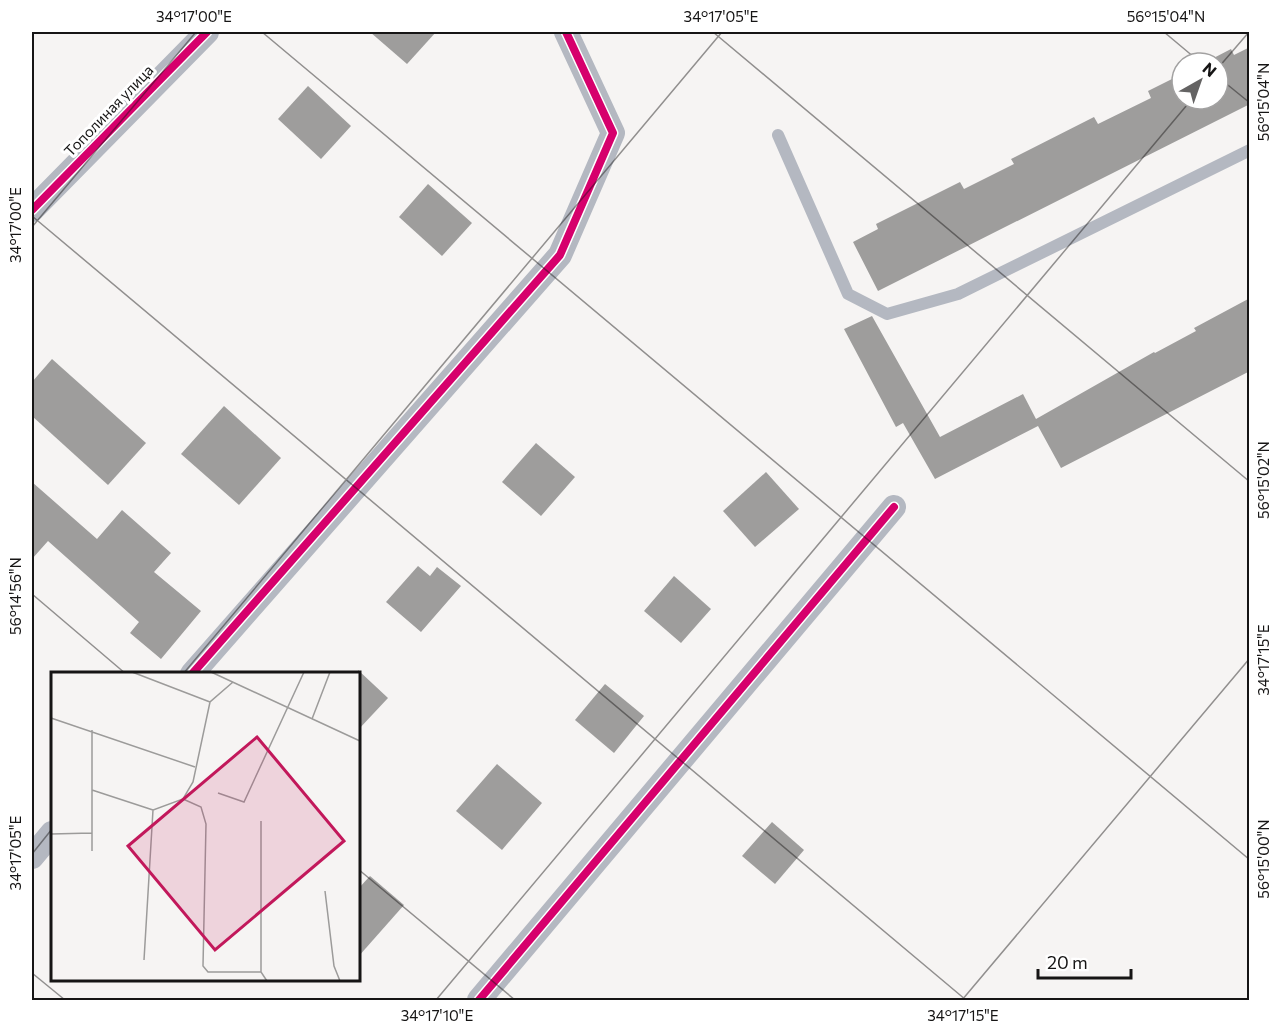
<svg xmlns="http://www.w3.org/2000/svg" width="1281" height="1032" font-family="Commissioner,sans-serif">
	<rect width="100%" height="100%" fill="#f6f4f3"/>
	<!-- building -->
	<g fill="#9e9d9c">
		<path d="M370,32h66l-29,32z"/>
		<path d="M1250,47v57l-372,187 -25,-49 25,-13 -2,-5 84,-42 4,7 50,-25 -3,-5 83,-42 4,7 53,-26 -3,-7 34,-17v25h36v-36h-14l27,-14 3,6z"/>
		<path d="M308,86l43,40 -30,33 -43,-40z"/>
		<path d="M428,184l44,39 -30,33 -43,-39z"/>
		<path d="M1250,298v73l-189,97 -23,-42 -103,53 -32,-56 -7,4 -52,-98 28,-13 68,121 83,-43 13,25 118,-67 1,1 41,-22 -2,-3z"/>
		<path d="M52,359l94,84 -38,42 -76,-69v-34z"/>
		<path d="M224,406l57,52 -42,47 -58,-51z"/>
		<path d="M536,443l39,34 -34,39 -39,-34z"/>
		<path d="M766,472l33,37 -44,38 -32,-36z"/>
		<path d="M32,482l65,57 25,-29 49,43 -17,19 47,39 -40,48 -31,-26 9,-11 -91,-81 -16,18z"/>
		<path d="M418,566l12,10 7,-9 24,19 -40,46 -35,-30z"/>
		<path d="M674,576l37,33 -30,34 -37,-32z"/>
		<path d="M358,670l30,28 -30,32z"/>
		<path d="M605,684l39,32 -30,37 -39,-33z"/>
		<path d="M497,764l45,39 -40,47 -46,-39z"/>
		<path d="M772,822l32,28 -29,34 -33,-28z"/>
		<path d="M370,876l34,29 -46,52v-68z"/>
	</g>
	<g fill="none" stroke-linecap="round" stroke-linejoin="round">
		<!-- service -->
		<path stroke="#b4b8c1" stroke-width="12" d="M778,135l70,159 39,20 71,-20 292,-144"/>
		<!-- minor -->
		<g stroke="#b4b8c1" stroke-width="24">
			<path d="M32,210l175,-178"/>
			<path d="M192,674l368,-419 53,-122 -47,-101"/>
			<path d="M32,857l20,-24"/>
			<path d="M479,1000l415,-493"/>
		</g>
		<!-- cycleway casing -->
		<g stroke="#fff" stroke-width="11">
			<g id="cycleway">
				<path d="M32,210l175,-178"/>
				<path d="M192,674l368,-419 53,-122 -47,-101"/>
				<path d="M479,1000l415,-493"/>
			</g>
		</g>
		<!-- cycleway -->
		<use href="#cycleway" stroke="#d6006c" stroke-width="8"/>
	</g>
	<!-- ticks -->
	<path fill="none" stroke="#161515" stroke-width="1.5" stroke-opacity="0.45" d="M262,32l988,828M713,32l537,450M1164,32l37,31M1218,68l31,-36M1218,77l32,26M32,216l934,784M32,227l164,-195M32,594l94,80M183,674l539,-642M32,854l20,-25M358,869l157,131M32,973l33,27M436,1000l756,-901M962,1000l288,-342"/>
	<g text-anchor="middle" stroke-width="6" stroke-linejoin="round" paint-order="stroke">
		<!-- street labels -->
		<g font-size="15" fill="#161515" stroke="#fff">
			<text transform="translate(109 111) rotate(-46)" y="5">Тополиная улица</text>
		</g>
	</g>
	<!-- overview -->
	<g transform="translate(51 672)">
		<rect width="309" height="309" fill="#f6f4f3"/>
		<path fill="none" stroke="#9c9b9a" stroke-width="1.5" d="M81,0l78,30M160,0l149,69M0,46l144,49M261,47l18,-47M41,58v121M41,118l61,20M167,121l26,9 60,-130M132,127l18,8 5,17 -3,142 5,6h53M210,149v151l6,9M0,162l41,-1M274,219l9,75 6,15M93,288l9,-150 30,-11 10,-17 17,-80 23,-20"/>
		<path fill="#c2185b" fill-opacity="0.15" stroke="#c2185b" stroke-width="3" d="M206,65l87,104 -129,109 -87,-104z"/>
		<rect width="309" height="309" fill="none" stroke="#161515" stroke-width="3"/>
	</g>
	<!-- border -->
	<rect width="1281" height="1032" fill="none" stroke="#ffffff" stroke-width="66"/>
	<!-- north arrow -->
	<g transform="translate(1200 81) rotate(40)"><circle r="28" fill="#ffffff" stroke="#a2a1a1" stroke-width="1.5"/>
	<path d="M0-4.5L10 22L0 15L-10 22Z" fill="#646363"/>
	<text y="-9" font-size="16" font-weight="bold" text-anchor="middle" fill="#161515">N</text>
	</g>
	<!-- scale -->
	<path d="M1038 969v9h93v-9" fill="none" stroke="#161515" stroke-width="3"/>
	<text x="1047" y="969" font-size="18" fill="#161515" stroke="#ffffff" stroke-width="4.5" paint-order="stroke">20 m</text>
	<rect x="33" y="33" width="1215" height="966" fill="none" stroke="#161515" stroke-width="2"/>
	<g font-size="15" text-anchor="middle" fill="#161515">
		<text x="194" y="22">34°17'00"E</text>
		<text x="721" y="22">34°17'05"E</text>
		<text x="1166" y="22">56°15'04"N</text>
		<text transform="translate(1264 102) rotate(-90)" y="5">56°15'04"N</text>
		<text transform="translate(16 225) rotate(-90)" y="5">34°17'00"E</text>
		<text transform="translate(1264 480) rotate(-90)" y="5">56°15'02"N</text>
		<text transform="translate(16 596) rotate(-90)" y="5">56°14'56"N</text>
		<text transform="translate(1264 660) rotate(-90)" y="5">34°17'15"E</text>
		<text transform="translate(16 853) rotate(-90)" y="5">34°17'05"E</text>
		<text transform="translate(1264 859) rotate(-90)" y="5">56°15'00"N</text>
		<text x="437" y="1021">34°17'10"E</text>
		<text x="963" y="1021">34°17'15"E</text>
	</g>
</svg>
